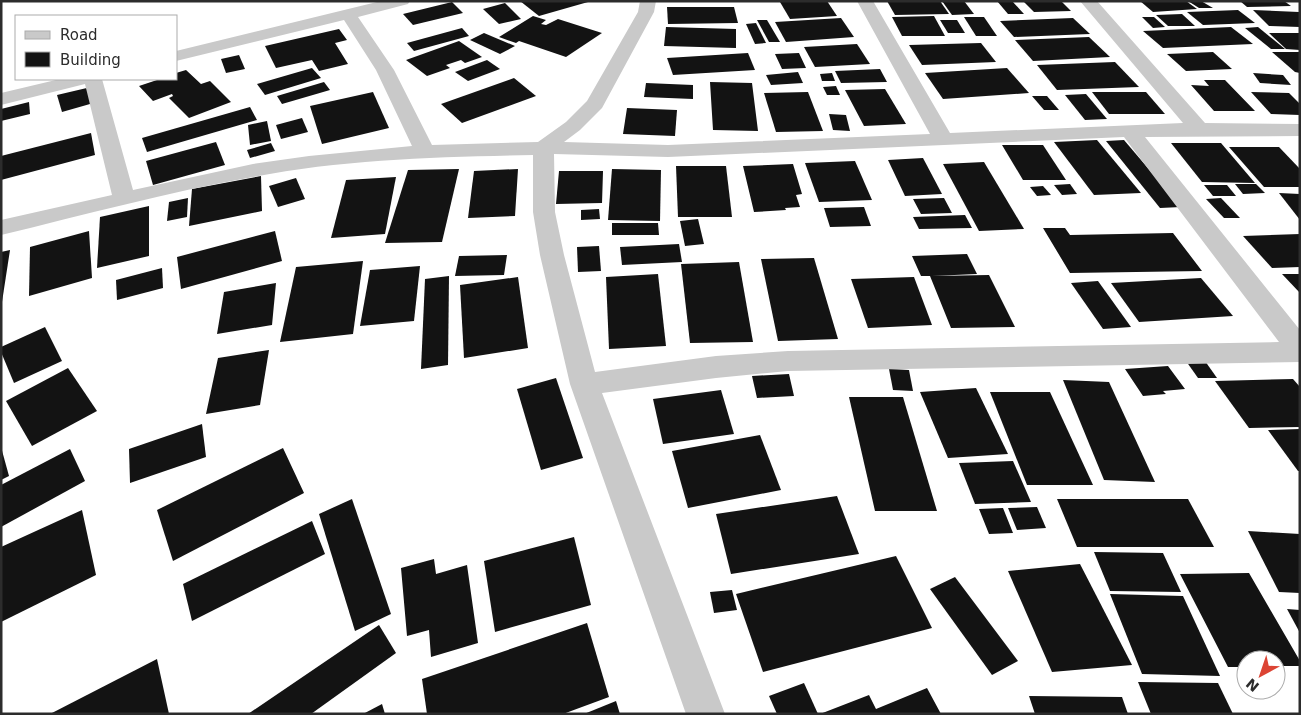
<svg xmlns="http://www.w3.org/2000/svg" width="1301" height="715" font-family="'DejaVu Sans',sans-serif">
	<rect width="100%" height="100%" fill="#fff"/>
	<!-- building -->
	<g fill="#131313">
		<path d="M520,1h68v1l-49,14z"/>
		<path d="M827,1l10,15 -47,3 -10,-17z"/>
		<path d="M887,1h53l9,13 -54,1z"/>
		<path d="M942,1h22l10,13 -22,1z"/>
		<path d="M997,1h15l12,13h-16z"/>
		<path d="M1023,1h38l10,10 -37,1z"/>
		<path d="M1140,1h46l11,8 -44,3z"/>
		<path d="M1188,1h13l12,7h-14z"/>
		<path d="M1240,1h44l7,5 -44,1z"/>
		<path d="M452,2l11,11 -50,12 -10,-11z"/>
		<path d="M505,3l16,16 -22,5 -16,-15z"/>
		<path d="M667,7h67l4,16 -70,1z"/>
		<path d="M1238,10l17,13 -52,2 -16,-13z"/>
		<path d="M1253,10l46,2 1,15 -31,-1z"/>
		<path d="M1182,14l13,12h-27l-12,-11z"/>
		<path d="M533,16l13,4 -5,4 5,1 12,-6 44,14 -36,24 -47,-16 -3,2 -17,-6z"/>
		<path d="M934,16l11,20h-43l-10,-19z"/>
		<path d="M964,17h20l13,19h-21z"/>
		<path d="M1142,17h12l11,10 -12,1z"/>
		<path d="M841,18l13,19 -68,5 -11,-20z"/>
		<path d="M1073,18l17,16 -76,3 -14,-16z"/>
		<path d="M757,20h10l13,22h-11z"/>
		<path d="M940,20h17l8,13h-17z"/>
		<path d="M756,23l10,20 -11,1 -9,-20z"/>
		<path d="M666,27l70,2v19l-72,-2z"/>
		<path d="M1231,27l22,17 -90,4 -20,-17z"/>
		<path d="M1258,27l27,22h-14l-26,-21z"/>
		<path d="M462,28l7,8 -55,15 -7,-8z"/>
		<path d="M339,29l8,11 -12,3 13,21 -29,7 -7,-11 -36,8 -11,-22z"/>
		<path d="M484,33l31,13 -15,8 -30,-14z"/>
		<path d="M1269,33h31v17l-14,-1z"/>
		<path d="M1089,37l21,20 -77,4 -18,-21z"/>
		<path d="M459,41l23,16 -17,6 -4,-3 -15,5 4,3 -23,8 -21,-16z"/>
		<path d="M981,43l15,19 -74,3 -13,-20z"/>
		<path d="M857,44l13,20 -55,3 -11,-20z"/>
		<path d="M1213,52l19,17 -46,2 -19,-17z"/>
		<path d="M1272,52h28v21l-5,-1z"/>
		<path d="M748,53l7,17 -82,5 -6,-17z"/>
		<path d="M799,53l7,15 -24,1 -7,-15z"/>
		<path d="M239,55l6,14 -19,4 -5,-14z"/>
		<path d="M487,60l13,9 -32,12 -13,-9z"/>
		<path d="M1115,62l24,25 -82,3 -20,-25z"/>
		<path d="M312,68l9,10 -56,17 -8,-11z"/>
		<path d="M1007,68l22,25 -86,6 -18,-26z"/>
		<path d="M880,69l7,13 -46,1 -6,-12z"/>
		<path d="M186,70l15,14 9,-3 21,21 -42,16 -20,-20 4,-2 -1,-2 -19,7 -14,-15 21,-7h16v-6z"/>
		<path d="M798,72l5,11 -32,2 -5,-10z"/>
		<path d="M832,73l3,8h-13l-2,-7z"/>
		<path d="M1253,73l30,2 8,10 -31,-2z"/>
		<path d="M514,78l22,18 -74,27 -21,-19z"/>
		<path d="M1204,80h21l30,31h-41l-23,-26 18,1z"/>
		<path d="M324,82l6,8 -48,14 -5,-8z"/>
		<path d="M710,82l42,1 6,48 -45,-1z"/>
		<path d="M646,83l47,2v14l-49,-2z"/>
		<path d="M836,86l4,9h-13l-4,-8z"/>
		<path d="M91,87l6,15 -35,10 -5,-17z"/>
		<path d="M885,89l21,35 -42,2 -19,-36z"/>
		<path d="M373,92l16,36 -67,16 -12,-38z"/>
		<path d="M808,92l15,39 -47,1 -12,-39z"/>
		<path d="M1092,92h54l19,22h-56z"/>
		<path d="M1251,92l38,1 11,11v11l-29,-1z"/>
		<path d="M1086,94l21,25 -22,1 -20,-25z"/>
		<path d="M1032,96h15l12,14h-15z"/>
		<path d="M29,102l1,12 -29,7v-12z"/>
		<path d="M250,107l7,13 -110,32 -5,-14z"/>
		<path d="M627,108l50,2 -2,26 -52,-2z"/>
		<path d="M829,114l17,1 4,16 -17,-1z"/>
		<path d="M302,118l6,14 -27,7 -5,-14z"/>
		<path d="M267,121l4,20 -21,4 -2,-20z"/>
		<path d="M91,133l4,22 -94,25v-24z"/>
		<path d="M1097,140l44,53 -47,2 -40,-53z"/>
		<path d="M1124,140l57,67 -21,1 -54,-67z"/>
		<path d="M216,142l9,23 -72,20 -7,-24z"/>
		<path d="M271,143l4,8 -25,7 -3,-8z"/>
		<path d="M1171,143h50l34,40 -53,-1z"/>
		<path d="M1002,145h41l23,35h-43z"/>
		<path d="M1229,147h50l21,22v18h-36z"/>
		<path d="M923,158l19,36 -37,2 -17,-36z"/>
		<path d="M855,161l17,39 -53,2 -14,-39z"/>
		<path d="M984,162l40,67 -45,2 -36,-67z"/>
		<path d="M793,164l9,30 -6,1 4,12 -15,1 1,2 -32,2 -11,-46z"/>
		<path d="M676,166h50l6,51h-54z"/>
		<path d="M459,169l-17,73 -57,1 23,-73z"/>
		<path d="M518,169l-3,47 -47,2 6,-47z"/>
		<path d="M612,169l49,1 -1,51 -52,-1z"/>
		<path d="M559,171h44l-1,32 -46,1z"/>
		<path d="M261,176l1,35 -73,15 3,-37z"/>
		<path d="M396,177l-11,57 -54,4 15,-58z"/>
		<path d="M296,178l9,21 -27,8 -9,-21z"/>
		<path d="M1070,184l7,10 -15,1 -8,-10z"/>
		<path d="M1235,184h21l9,9 -22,1z"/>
		<path d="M1204,185h23l9,11h-23z"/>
		<path d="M1043,186l8,9 -14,1 -7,-9z"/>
		<path d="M1279,193l21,1v26z"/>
		<path d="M188,198l-1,19 -20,4 2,-19z"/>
		<path d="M944,198l8,15 -31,1 -8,-15z"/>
		<path d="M1221,198l19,20h-16l-18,-19z"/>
		<path d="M149,206v50l-52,12 3,-51z"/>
		<path d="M864,207l7,19 -41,1 -6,-19z"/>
		<path d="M599,209l1,10 -19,1v-10z"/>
		<path d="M965,215l7,13 -53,1 -6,-12z"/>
		<path d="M698,219l6,25 -19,2 -5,-25z"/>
		<path d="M612,223h46l1,12h-47z"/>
		<path d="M1043,228h22l5,7 103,-2 29,38 -132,2z"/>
		<path d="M89,231l3,47 -63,18 1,-49z"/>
		<path d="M275,231l7,30 -101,28 -4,-32z"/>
		<path d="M1300,234v33l-28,1 -29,-32z"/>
		<path d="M679,244l3,18 -60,3 -2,-18z"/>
		<path d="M599,246l2,25 -23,1 -1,-25z"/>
		<path d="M10,250l-8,52h-1v-50z"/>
		<path d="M967,254l10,20 -45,2 57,-1 26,52 -64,1 -21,-52h-9l-9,-20z"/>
		<path d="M507,255l-3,20 -49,1 4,-20z"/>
		<path d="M814,258l24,81 -60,2 -17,-82z"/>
		<path d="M363,261l-10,73 -73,8 16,-75z"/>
		<path d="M739,262l14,80 -63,1 -9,-79z"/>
		<path d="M420,266l-6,55 -54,5 10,-56z"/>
		<path d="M162,268l1,20 -46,12 -1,-20z"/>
		<path d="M658,274l8,72 -57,3 -3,-72z"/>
		<path d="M1282,274h18v19z"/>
		<path d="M449,276l-1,89 -27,4 4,-90z"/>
		<path d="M518,277l10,71 -64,10 -4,-73z"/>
		<path d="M914,277l18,48 -64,3 -17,-49z"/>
		<path d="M1201,278l32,38 -94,6 -28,-39z"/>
		<path d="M1098,281l33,46 -28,2 -32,-46z"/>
		<path d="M276,283l-4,42 -55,9 7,-42z"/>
		<path d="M45,327l17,34 -48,22 -13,-31v-5z"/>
		<path d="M269,350l-9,55 -54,9 12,-56z"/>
		<path d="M1186,361h19l12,17h-19z"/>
		<path d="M1168,366l17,23 -22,2 3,3 -23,2 -18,-27z"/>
		<path d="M68,368l29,43 -65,35 -26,-45z"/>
		<path d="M889,369l20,1 4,21 -20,-1z"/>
		<path d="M789,374l5,22 -37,2 -5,-22z"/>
		<path d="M556,378l27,80 -42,12 -24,-81z"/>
		<path d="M1293,379l7,8v40l-51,1 -34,-47z"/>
		<path d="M1063,380l46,2 46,100 -51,-2z"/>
		<path d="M976,388l32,66 -60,4 -28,-66z"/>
		<path d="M721,390l13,44 -71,10 -10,-45z"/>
		<path d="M990,392h60l43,93h-66z"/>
		<path d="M849,397h54l34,114h-62z"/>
		<path d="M202,424l4,33 -76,26 -1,-34z"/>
		<path d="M1300,429v42h-2l-30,-41z"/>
		<path d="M760,435l21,55 -93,18 -16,-57z"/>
		<path d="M1,447l8,29 -8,4z"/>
		<path d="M283,448l21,45 -131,68 -16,-51z"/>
		<path d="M70,449l15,32 -84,46v-42z"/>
		<path d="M1013,461l18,41 -56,2 -16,-41z"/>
		<path d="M837,496l22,58 -128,20 -15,-60z"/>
		<path d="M352,499l39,115 -36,17 -36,-117z"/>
		<path d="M1057,499h131l26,48h-137z"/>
		<path d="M1037,507l9,21 -29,2 -9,-22z"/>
		<path d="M1003,508l10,25 -24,1 -10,-25z"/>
		<path d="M82,510l14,65 -95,47v-75z"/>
		<path d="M312,521l13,33 -133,67 -9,-37z"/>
		<path d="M1248,531l52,3v59l-21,-1z"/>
		<path d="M574,537l17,68 -96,27 -11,-71z"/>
		<path d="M1094,552l69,1 18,39 -71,-1z"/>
		<path d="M896,556l36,72 -169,44 -27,-78z"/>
		<path d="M434,559l2,15 31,-9 11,78 -47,14 -2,-27 -22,6 -6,-68z"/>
		<path d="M1080,564l52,101 -80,7 -44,-101z"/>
		<path d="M1249,573l51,88v5h-24v-6h-30v7h-18l-48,-93z"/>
		<path d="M955,577l63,84 -26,14 -62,-86z"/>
		<path d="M732,590l5,20 -23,3 -4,-21z"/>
		<path d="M1110,594l73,2 37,80 -78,-2z"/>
		<path d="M1287,609l13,1v23z"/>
		<path d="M587,623l22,74 -46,17h-136l-5,-35z"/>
		<path d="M379,625l17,28 -85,61h-63z"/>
		<path d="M157,659l12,55h-119z"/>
		<path d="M1138,682l80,1 15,31h-82z"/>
		<path d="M804,683l14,31h-41l-8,-18z"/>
		<path d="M927,688l14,26h-121l49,-19 7,14z"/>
		<path d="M1029,696l93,1 6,17h-93z"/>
		<path d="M616,701l4,13h-36z"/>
		<path d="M382,704l3,10h-22z"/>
	</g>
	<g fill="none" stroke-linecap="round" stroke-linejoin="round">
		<!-- minor -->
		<path fill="#c9c9c9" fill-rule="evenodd" d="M381,1h29l-2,3 -50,13 36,53 38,75 106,-3 28,-20 21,-21 51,-89 2,-11h16l-2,11 -52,96 -22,22 -16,12 104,3 262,-11 -73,-133h16l77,132 233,-10 -103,-122h17l108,122 95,1v12l-155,1 155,193v32l-512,9 -72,7 -114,15 123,321h-39l-116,-330 -30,-129 -7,-43v-57c-94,2 -188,4 -280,22 -85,15 -169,38 -252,58v-15l111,-25 -27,-111 -84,21v-12l59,-14h42l31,111 120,-26 56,-8 103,-10 -36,-76 -32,-50 -168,41v-10zM1124,137l155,205 -491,9 -72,5 -121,16 -31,-117 -9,-43 -1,-58 114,3z"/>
	</g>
	<!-- border -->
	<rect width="1301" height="715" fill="none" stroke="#2c2c2c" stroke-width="5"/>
	<!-- legend -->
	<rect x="15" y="15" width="162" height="65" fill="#ffffff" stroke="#ababab"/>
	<rect x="25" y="31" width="25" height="8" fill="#c9c9c9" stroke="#ababab"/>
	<text x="60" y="40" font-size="15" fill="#2c2c2c">Road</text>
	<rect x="25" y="52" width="25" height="15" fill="#131313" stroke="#ababab"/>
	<text x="60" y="65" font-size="15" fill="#2c2c2c">Building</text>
	<!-- north arrow -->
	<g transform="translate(1261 675) rotate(220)"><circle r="24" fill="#ffffff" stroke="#ababab"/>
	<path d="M0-4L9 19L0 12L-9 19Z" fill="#dc4434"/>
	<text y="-8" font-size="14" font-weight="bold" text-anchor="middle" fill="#2c2c2c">N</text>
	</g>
</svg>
